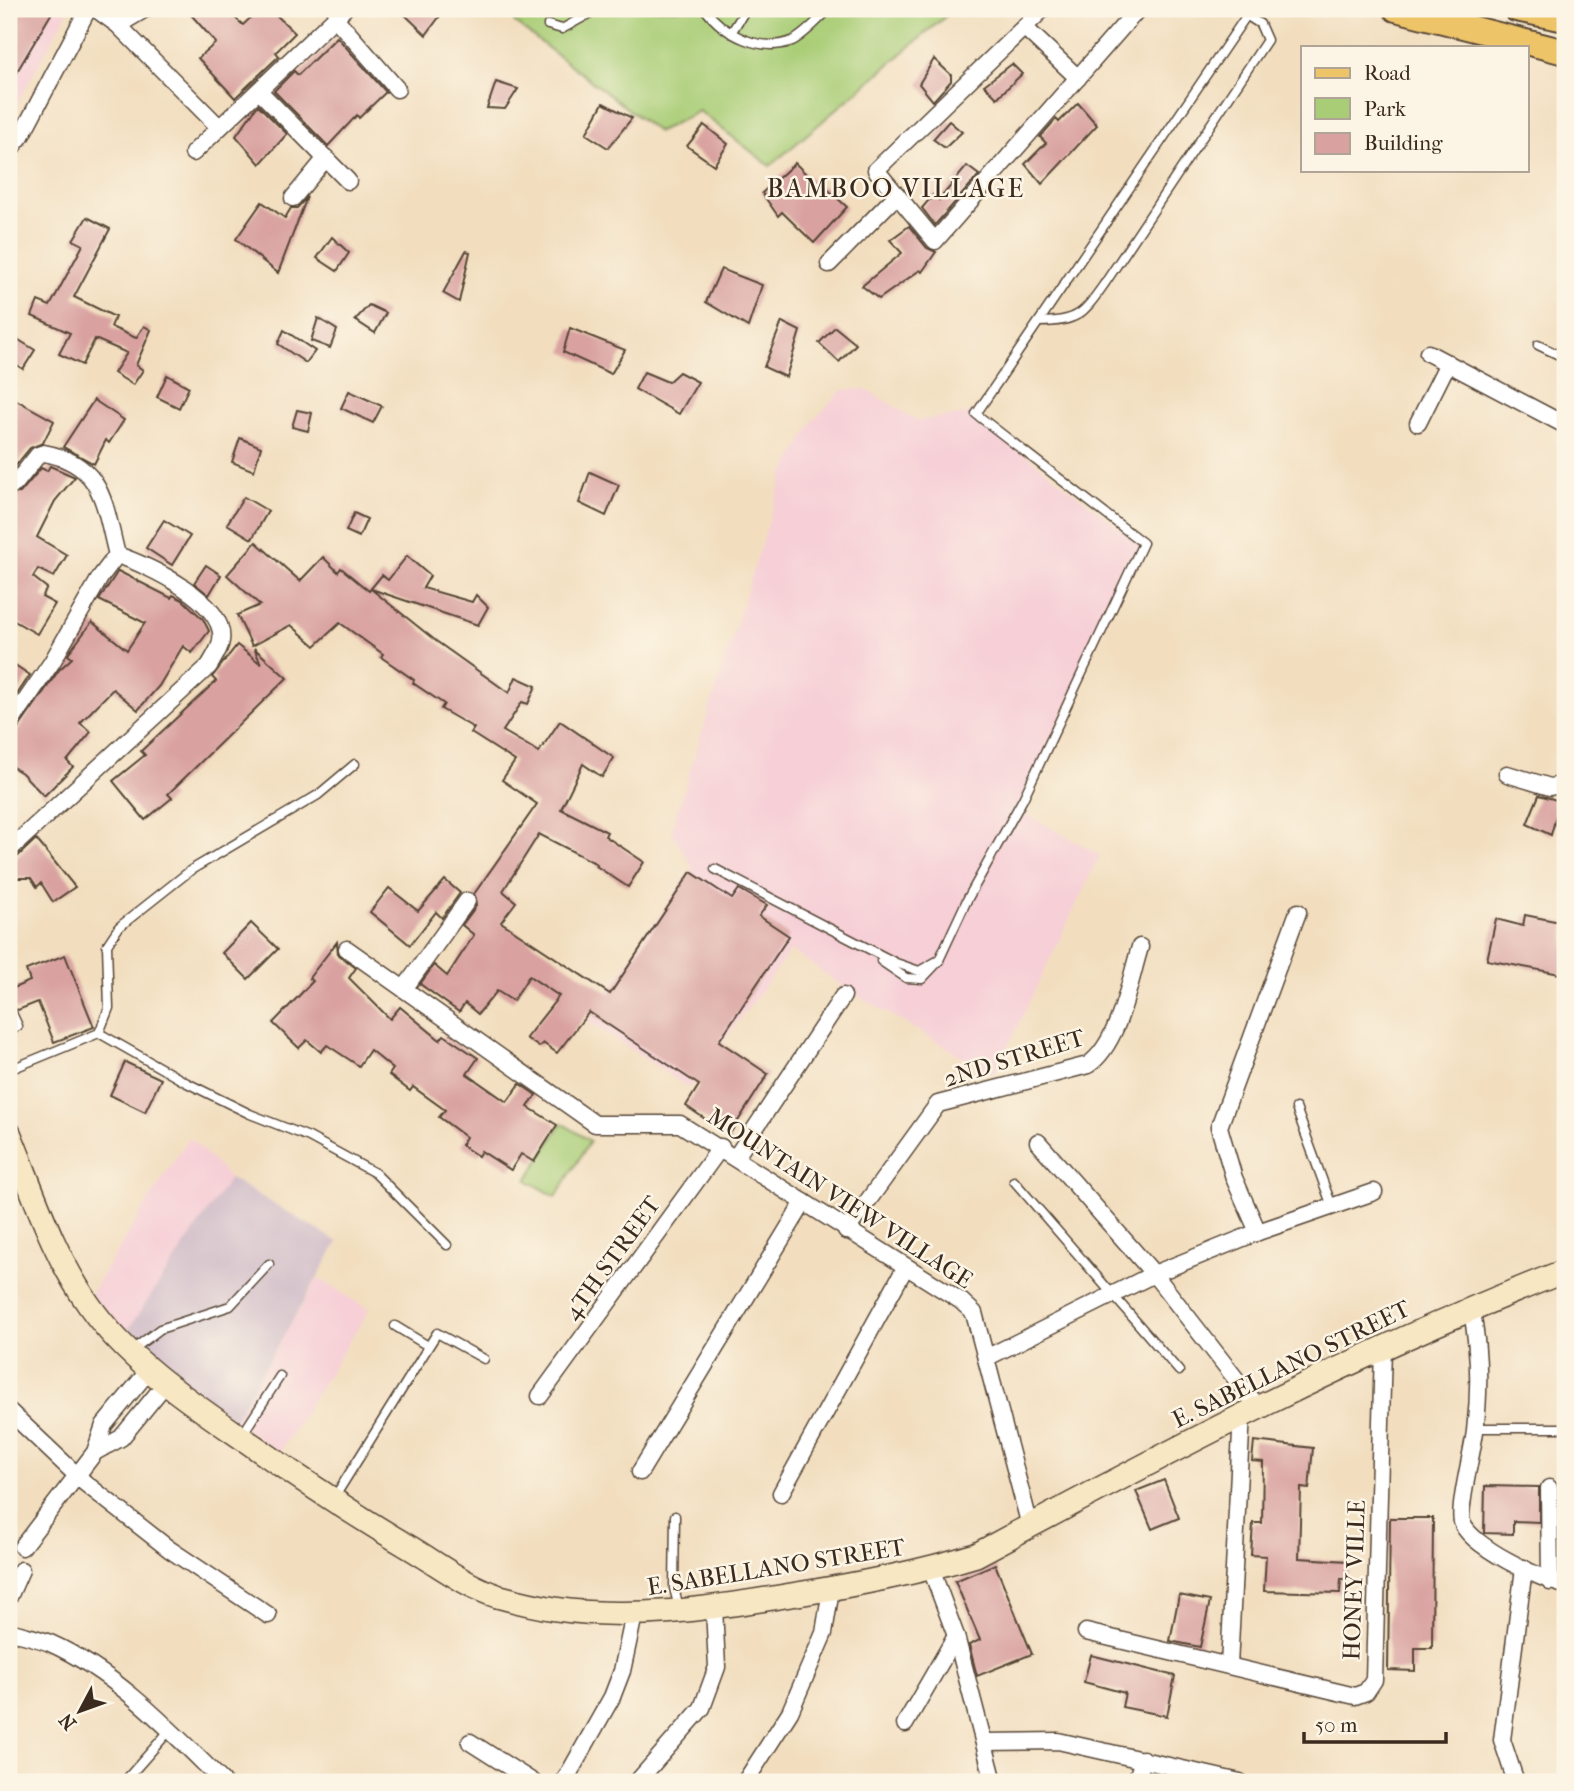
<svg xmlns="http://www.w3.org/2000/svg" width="1574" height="1791" font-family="'IM FELL French Canon',serif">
	<rect width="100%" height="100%" fill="#fcf5e5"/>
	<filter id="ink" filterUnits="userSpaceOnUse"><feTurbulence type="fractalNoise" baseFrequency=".0143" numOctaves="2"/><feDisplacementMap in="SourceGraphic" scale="14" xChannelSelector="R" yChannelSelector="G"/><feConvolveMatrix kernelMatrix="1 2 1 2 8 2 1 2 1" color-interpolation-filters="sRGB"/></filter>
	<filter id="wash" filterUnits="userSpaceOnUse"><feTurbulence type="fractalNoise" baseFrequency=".00686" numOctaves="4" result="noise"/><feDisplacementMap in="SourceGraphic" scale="28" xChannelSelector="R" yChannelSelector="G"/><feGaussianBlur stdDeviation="1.57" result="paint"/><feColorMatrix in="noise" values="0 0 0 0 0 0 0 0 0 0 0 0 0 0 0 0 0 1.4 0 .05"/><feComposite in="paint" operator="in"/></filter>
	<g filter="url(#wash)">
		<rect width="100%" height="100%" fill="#f2debf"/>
		<!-- built -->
		<g fill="#f6cfd7">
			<path d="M9,9h60l-60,109z"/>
			<path d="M865,389l53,32 54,-8 170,132 -124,265 82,45 -106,220 -146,-85 -57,-40 -102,138 -101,-67 105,-154 -22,-36 112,-355 30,-55 29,-31z"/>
			<path d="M189,1137l41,41 -105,156 -35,-40z"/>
			<path d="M318,1278l51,32 -90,143 -45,-32z"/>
		</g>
		<!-- industrial -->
		<path fill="#d1bdc9" d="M230,1178l108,64 -104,179 -109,-87z"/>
		<!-- green -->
		<g fill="#a9cd76" stroke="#727c4a" stroke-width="2">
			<path d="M522,9h432l-184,157 -71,-55 -41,21 -144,-110z"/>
			<path d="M562,1123l28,18 -34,56 -29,-17z"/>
		</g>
		<g id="blocks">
			<!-- building -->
			<g fill="#d9a2a0">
				<path d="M9,9h45l-45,76z"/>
				<path d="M186,9h39l18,16 17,-16h10l25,24 -19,19 3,4 -44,42 -37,-40 18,-15z"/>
				<path d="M399,9h46l-19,26z"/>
				<path d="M337,37l49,55 -27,26 -2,-3 -29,31 -54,-55 20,-20 4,4z"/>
				<path d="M934,59l17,16v6l-18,20 -14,-17z"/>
				<path d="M1012,64l10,10 -25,24 -13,-13z"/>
				<path d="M496,82l22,7 -13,20 -18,-1z"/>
				<path d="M603,103l29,15 -24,30 -22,-14z"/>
				<path d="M1078,103l19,22 -55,59 -17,-20 21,-21 -6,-6 16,-18 3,3z"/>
				<path d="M258,105l29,29 -27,30 -24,-28z"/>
				<path d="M949,121l13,11 -17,16 -12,-9z"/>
				<path d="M704,125l24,19 -14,21 -27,-19z"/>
				<path d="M795,163l25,25 3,-3 24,22 -33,36 -32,-31 -4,4 -16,-23z"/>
				<path d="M967,166l12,9 -44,50 -13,-17 12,-14 5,6z"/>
				<path d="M307,197l-29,76 -42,-34 26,-37 23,16 6,-10h6z"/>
				<path d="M87,217l23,12 -36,68 41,20 -4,10 25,11 8,-12 7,4 -15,35 7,5 -10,15 -19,-12 13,-20 -32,-14 -13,26 -23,-11 11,-21 -38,-17 6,-15 12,5 33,-61 -10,-5z"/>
				<path d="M909,226l18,22 9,4 -14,20 -2,-2 -41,29 -17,-13 40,-33 -12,-13z"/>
				<path d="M332,237l17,16 -12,18 -20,-13z"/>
				<path d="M466,251l4,1 -11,50 -16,-9z"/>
				<path d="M721,269l41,16 -14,42 -42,-25z"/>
				<path d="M369,305l17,8 -11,20 -20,-13z"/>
				<path d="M318,318l19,12 -7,18 -19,-7z"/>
				<path d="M782,322l18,9 -14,46 -22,-10z"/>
				<path d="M835,327l21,17 -17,18 -20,-19z"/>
				<path d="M570,328l55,22 -14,24 -48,-22z"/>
				<path d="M284,330l31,21 -9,12 -28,-19z"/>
				<path d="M9,334l26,16 -12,19 -14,-9z"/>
				<path d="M644,372l24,10 11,-10 19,10 -19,32 -44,-25z"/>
				<path d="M167,375l22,12 -10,21 -22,-11z"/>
				<path d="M349,391l33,15 -9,17 -32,-15z"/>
				<path d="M9,396l45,25 -11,22 -13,5 -21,26z"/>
				<path d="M94,400l30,20 -15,23 -3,-3 -12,24 -31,-17z"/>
				<path d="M297,410l15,3 -4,18 -16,-4z"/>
				<path d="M240,438l21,9 -7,24 -22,-9z"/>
				<path d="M50,466l25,11 -20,24 -18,36 30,18 -13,22 -16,-8 -5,8 14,11 -5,9 13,7 -18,30 -28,-16v-124l11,-1 21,-25 6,3z"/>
				<path d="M590,472l29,13 -13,31 -27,-13z"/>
				<path d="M244,497l24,14 -16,28 -25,-15z"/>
				<path d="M354,513l13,6 -8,18 -13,-6z"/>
				<path d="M164,520l26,16 -18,29 -26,-17z"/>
				<path d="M256,542l44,39 23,-24 15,15 3,-4 28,23 13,-16 6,5 19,-24 23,20 -7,12 49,14 4,-7 12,12 -10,18 -107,-36 65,52 73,52 7,-16 20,9 -8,18 -6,-2 -19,29 36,21 21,-31 54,37 -12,19 -19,-13 -22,45 46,23 -2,4 39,26 -16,25 -32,-21 1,-2 -58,-30 -36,57 13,11 -15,20 109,72 81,-122 41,27 7,-10 28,16 -8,11 30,20 -70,105 49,33 -39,61 -43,-29 13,-21 -110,-73 -32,41 -14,-10 -4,4 -13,-9 33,-42 -30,-20 -16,25 -16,-10 -19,23 -13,-11 -6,9 -39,-28 14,-19 13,11 27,-41 -12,-10 14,-19 -2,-12 63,-90 -35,-24 13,-19 -44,-28 3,-5 -33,-19 3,-5 -31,-21 1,-3 -33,-23 2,-3 -43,-31 -25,23 -24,-21 -39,21 -15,-31 23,-10 -33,-30z"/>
				<path d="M206,565l15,10 -12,20 -15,-12z"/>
				<path d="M118,571l53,27 2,-3 10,5 20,19 6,12 -17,22 -9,-7 -24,40 -21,24 -25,-21 -33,34 11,9 -24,29 6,6 -29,29 -22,-23 -13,-8v-23l50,-72 13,-12 -4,-3 3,-5 21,-28 35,28 18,-27 -46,-23z"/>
				<path d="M237,645l24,19 -7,-16 33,30 -119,116 4,4 -27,22 -32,-39 32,-26 -4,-4 75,-70 -4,-4z"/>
				<path d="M9,661l21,14 -16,24 -5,-3z"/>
				<path d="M1539,795l21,6 -9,34 -24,-11z"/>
				<path d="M36,839l39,48 -22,15 -12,-19 -4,4 -6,-9h-22v-18l7,-2z"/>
				<path d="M445,880l15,13 -18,25 -6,-6 -26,33 -40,-33 19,-24 29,23z"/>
				<path d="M1525,915l40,8v52l-78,-15 9,-41 27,7z"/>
				<path d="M251,923l27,26 -30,30 -26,-26z"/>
				<path d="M337,942l1,12 18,14 -7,10 41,41 10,-12 40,33 4,-5 34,23 -11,16 40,28 13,-18 16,11 -8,12 29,18 -23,37 -13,-8 -10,16 -30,-19 -3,5 -17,-11 5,-8 -27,-20 6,-7 -32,-23 -3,4 -21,-16 4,-6 -23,-19 -11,16 -32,-21 -6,7 -14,-12 -8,8 -26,-25 40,-42 -4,-3z"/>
				<path d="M65,955l29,72 -40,15 -16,-40 -20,8 -9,-3v-17l21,-9 -4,-11z"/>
				<path d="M125,1062l36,17 -16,33 -35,-17z"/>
				<path d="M1254,1441l59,7 -4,41 -8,-1 -2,70 49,3 -1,18h-6l-1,14 -76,-2 2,-35 -15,-1 2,-32h9l1,-61 -11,-1z"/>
				<path d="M1164,1480l15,38 -27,11 -16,-38z"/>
				<path d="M1485,1486l54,1v35l-26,-1v13l-29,-1z"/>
				<path d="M1390,1518h43l-1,130h-17v23l-27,-1z"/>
				<path d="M995,1564l37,90 -55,22 -8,-31 11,-5 -25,-59z"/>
				<path d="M1179,1595l31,6 -10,46 -30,-6z"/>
				<path d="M1091,1655l84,21 -8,40 -45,-9 3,-14 -41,-11z"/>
			</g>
		</g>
	</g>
	<g filter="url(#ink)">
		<use href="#blocks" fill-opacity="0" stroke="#564536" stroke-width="2"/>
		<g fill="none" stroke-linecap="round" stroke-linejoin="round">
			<!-- lane casing -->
			<g stroke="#564536" stroke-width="11">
				<g id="lane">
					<path d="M705,9c19,26 56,44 87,32 13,-6 27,-23 38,-32"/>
					<path d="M548,25l14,4 36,-20"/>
					<path d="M731,33l15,-24"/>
					<path d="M1039,322c39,0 44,-8 66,-39l162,-243 -7,-16 -14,-9"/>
					<path d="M1538,345l27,13"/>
					<path d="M715,869l181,94 23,8 20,-11 28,-60 56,-101 120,-256 -167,-129 275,-405"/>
					<path d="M881,961l25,17 16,1 17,-18"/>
					<path d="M9,1030l9,-4 -6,-13"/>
					<path d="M99,1033l88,50 63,31 59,23 66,36 72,72"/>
					<path d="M9,1070l90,-37 10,-25 -2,-63 12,-18 72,-57 127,-75 37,-31"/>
					<path d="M1296,1108l37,101"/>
					<path d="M1014,1181l165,190"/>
					<path d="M395,1326l33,20"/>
					<path d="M131,1351l29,-22 70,-23 39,-42"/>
					<path d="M1476,1428h89"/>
					<path d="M242,1435l38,-59"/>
					<path d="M334,1498l103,-165 47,26"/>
					<path d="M675,1516l-1,72 5,20"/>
					<path d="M124,1782l46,-52"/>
				</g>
			</g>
			<!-- street casing -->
			<g stroke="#564536" stroke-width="19">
				<g id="street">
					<path d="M96,9l22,16 100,101"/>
					<path d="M1043,9l-167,161 59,71 203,-232"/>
					<path d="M336,19l61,70"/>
					<path d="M118,25l27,-16"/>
					<path d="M1025,28l53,50"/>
					<path d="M260,92l88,89"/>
					<path d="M9,151l12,-15 67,-127"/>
					<path d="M193,153l151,-144"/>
					<path d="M293,198l33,-40"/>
					<path d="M829,264l68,-69"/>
					<path d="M1428,353l137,72"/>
					<path d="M1418,423l30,-60"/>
					<path d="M9,484h6l23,-29 6,-2c60,11 60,52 73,102"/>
					<path d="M9,725l43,-63 49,-86 16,-21c31,10 110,47 104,86 -1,8 -8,18 -12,25l-200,184"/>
					<path d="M1507,774l43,13 11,-2 4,-10"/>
					<path d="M347,949l248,175h85l281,177 13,12 56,213"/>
					<path d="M404,989l63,-88"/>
					<path d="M1038,1142l116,132 103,132"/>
					<path d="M736,1157l107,-161"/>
					<path d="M846,1231l92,-127 150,-39c31,-21 41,-82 52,-118"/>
					<path d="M1258,1232l-24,-54 -15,-51 79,-215"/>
					<path d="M1471,1307c8,39 9,84 4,124 -2,19 -17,76 -13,91 7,24 80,58 103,63"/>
					<path d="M986,1358l168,-84 104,-42 116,-40"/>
					<path d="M540,1396l181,-249"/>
					<path d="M9,1411l76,72 84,66 99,66"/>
					<path d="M95,1452l26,-14 45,-55"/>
					<path d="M640,1472l164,-270"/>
					<path d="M1549,1488l1,94"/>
					<path d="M781,1493l124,-225"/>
					<path d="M22,1547l73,-95 9,-27 46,-56"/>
					<path d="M931,1569l25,67 38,146"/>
					<path d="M9,1597l12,-27"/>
					<path d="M9,1631c13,4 29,7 41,12 67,30 122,89 173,139"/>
					<path d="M1086,1632l269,64 11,-4 8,-12 9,-332"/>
					<path d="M1229,1666l13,-253"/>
					<path d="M905,1724l51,-88"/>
					<path d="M470,1742l63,40"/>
					<path d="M984,1742l74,-1 182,41"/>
					<path d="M564,1782l48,-85 10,-26 12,-56"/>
					<path d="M637,1782l65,-74 15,-41 -3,-59"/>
					<path d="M745,1782l45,-70 34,-79 7,-44"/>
					<path d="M1136,1782l7,-23"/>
					<path d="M1516,1782l-14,-42 22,-172"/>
				</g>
			</g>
			<!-- secondary casing -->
			<g stroke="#564536" stroke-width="26">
				<path id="secondary" d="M9,1133c24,58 43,120 80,172 41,59 107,101 166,142 50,35 101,69 154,100 27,16 57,39 88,49 18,5 39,10 58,13 78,11 153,0 230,-13 65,-10 129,-22 191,-41 193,-104 385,-205 589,-284"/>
			</g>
			<!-- primary casing -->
			<g stroke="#564536" stroke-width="28">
				<g id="primary">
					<path d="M1396,9l169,43"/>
					<path d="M1516,9l49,10"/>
				</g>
			</g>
			<!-- lane -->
			<use href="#lane" stroke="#fff" stroke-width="8"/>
			<!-- street -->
			<use href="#street" stroke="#fff" stroke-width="16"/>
			<!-- secondary -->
			<use href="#secondary" stroke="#f8e7c3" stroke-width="23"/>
			<!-- primary -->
			<use href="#primary" stroke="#eec469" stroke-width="24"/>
		</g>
	</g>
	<g text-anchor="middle" stroke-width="5" stroke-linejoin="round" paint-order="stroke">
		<!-- street labels -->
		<g font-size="24" fill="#3b2a1e" stroke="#fcf5e5">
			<text transform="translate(1014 1058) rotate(-17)" y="8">2ND STREET</text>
			<text transform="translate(840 1198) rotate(33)" y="8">MOUNTAIN VIEW VILLAGE</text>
			<text transform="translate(612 1258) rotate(-54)" y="8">4TH STREET</text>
			<text transform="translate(1291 1364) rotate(-26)" y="8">E. SABELLANO STREET</text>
			<text transform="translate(776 1567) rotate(-9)" y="8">E. SABELLANO STREET</text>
			<text transform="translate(1354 1580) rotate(-88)" y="8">HONEY VILLE</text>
		</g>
		<!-- neighbourhood labels -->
		<g font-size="26" letter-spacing="2" fill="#3b2a1e" stroke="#fcf5e5">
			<text x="896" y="197">BAMBOO VILLAGE</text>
		</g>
	</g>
	<!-- margin -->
	<rect width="1574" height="1791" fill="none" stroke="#fcf5e5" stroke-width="35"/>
	<!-- legend -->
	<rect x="1301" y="46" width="228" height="126" fill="#fcf5e5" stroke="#afa495" stroke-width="2"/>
	<rect x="1315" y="68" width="35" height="10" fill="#eec469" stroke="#afa495" stroke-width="2"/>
	<text x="1364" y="80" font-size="21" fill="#3b2a1e">Road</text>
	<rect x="1315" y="98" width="35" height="21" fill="#a9cd76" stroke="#afa495" stroke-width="2"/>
	<text x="1364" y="116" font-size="21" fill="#3b2a1e">Park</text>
	<rect x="1315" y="133" width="35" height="21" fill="#d9a2a0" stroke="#afa495" stroke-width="2"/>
	<text x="1364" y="150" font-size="21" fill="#3b2a1e">Building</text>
	<!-- north arrow -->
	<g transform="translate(80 1711) rotate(229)" stroke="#fcf5e5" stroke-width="5" paint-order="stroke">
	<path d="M0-5L12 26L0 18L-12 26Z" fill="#3b2a1e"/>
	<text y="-10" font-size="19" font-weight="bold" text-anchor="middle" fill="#3b2a1e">N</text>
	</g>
	<!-- scale -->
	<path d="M1304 1732v10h142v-10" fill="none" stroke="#3b2a1e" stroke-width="3.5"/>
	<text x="1315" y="1732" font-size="21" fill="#3b2a1e" stroke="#fcf5e5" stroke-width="5" paint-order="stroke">50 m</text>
</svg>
